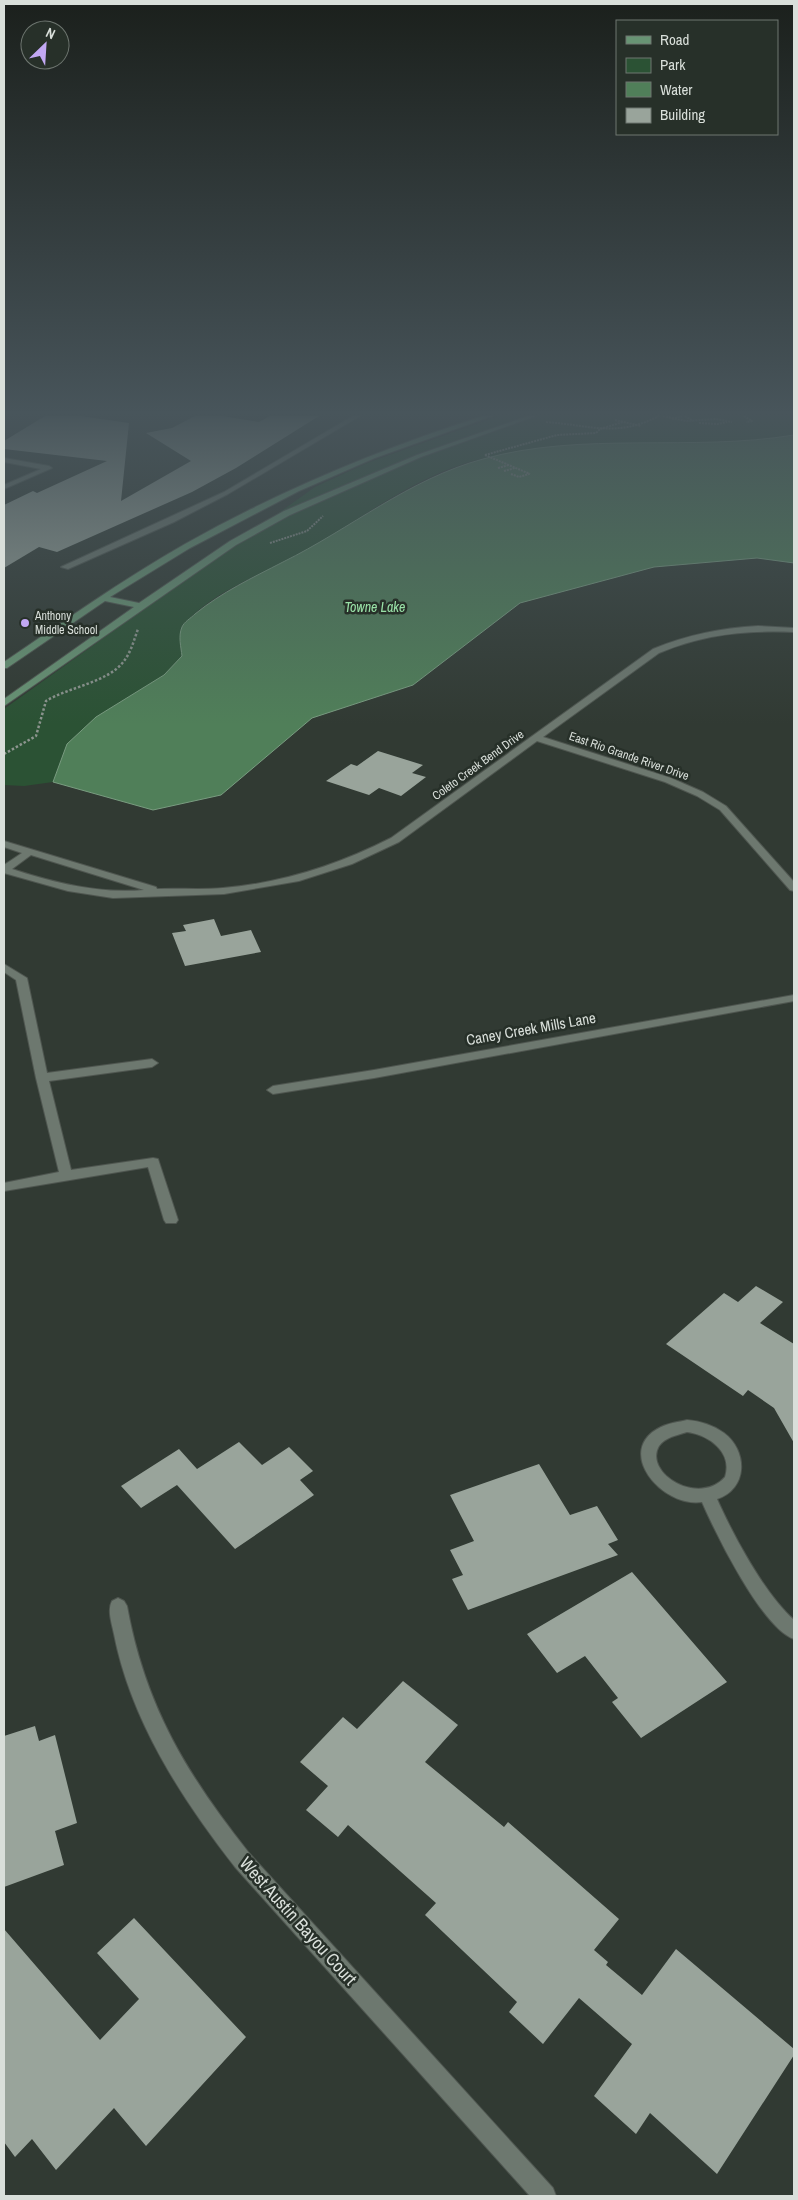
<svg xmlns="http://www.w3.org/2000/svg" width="798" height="2200" font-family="'Archivo Narrow',sans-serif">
	<rect width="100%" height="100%" fill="#313a33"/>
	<!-- green -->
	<path fill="#2b5234" d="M499,416h295v19c-46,8 -93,7 -140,8 -35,1 -70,6 -105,9 -21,2 -44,2 -64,6 -65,14 -119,58 -175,90 -42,25 -92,39 -126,76 -7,8 -3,22 -2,32l-18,19 -68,42 -29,27 -14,38 -29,4 -20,-1v-76l311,-222 52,-24z"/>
	<!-- water -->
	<path fill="#507f59" stroke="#799c80" d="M794,435v128l-37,-5 -103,9 -134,36 -107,82 -101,33 -91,77 -68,15 -100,-28 14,-38 29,-27 68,-42 18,-19c-1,-9 -4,-20 0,-29 2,-5 9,-9 13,-13 27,-22 57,-36 88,-52 67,-33 126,-83 200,-103 100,-28 209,-7 311,-24z"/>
	<!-- building -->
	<g fill="#99a49b">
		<path d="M45,416h35l49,7 -8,78 70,-40 -45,-28 26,-5 23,-12h27l37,6 11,-6h49l-83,52 -44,24 -135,60 -18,-5 -35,21v-63l29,-14 4,2 70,-32 -103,-12v-8z"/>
		<path d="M378,751l45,14 -11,8 14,4 -25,19 -22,-8 -10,7 -43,-14 25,-17 6,2z"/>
		<path d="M214,919l7,17 30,-6 10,22 -76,14 -13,-33 14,-2 -3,-6z"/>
		<path d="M756,1286l27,16 -23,21 34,21v99l-20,-35 -26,-18 -5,6 -77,-52 58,-51 14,9z"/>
		<path d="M239,1442l23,23 27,-18 24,24 -13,9 14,15 -79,54 -58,-64 -36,23 -20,-22 58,-37 18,20z"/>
		<path d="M539,1464l31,51 27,-9 21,34 -10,4 10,11 -150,55 -16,-31 11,-4 -13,-25 24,-9 -24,-46z"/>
		<path d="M632,1572l95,110 -86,56 -29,-36 6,-4 -33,-42 -28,17 -30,-39z"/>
		<path d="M403,1681l55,44 -33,37 79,65 4,-5 111,97 -25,31 14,12 -2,3 36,30 34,-46 118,100v6l-77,119 -67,-61 -14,21 -42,-38 38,-52 -53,-46 -36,46 -34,-32 8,-10 -92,-87 11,-12 -88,-78 -10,12 -32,-27 22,-24 -28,-24 43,-45 14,12z"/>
		<path d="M35,1726l4,15 16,-6 22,88 -22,8 9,34 -60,22v-151z"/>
		<path d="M134,1918l112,119 -100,109 -32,-38 -58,62 -24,-31 -17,18 -11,-15v-213l96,111 39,-41 -42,-46z"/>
	</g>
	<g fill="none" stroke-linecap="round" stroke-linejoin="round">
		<!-- lane casing -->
		<g stroke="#4f5650" stroke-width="2">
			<path id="lane" d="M4,964l23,14 20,95 105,-14 6,4 -6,4 -103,14 22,89 82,-12 5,1 20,61 -2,3h-10l-2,-3 -16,-53 -144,24v-8l55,-11 -23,-94 -20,-98 -12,-8z"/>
		</g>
		<!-- street casing -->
		<g stroke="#4f5650" stroke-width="2">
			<g id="street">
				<path d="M353,416h7l-132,78 -54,28 -106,47 -7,-2 163,-75z"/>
				<path d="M4,458l45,8 3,2 -48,21v-4l37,-16 -37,-7z"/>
				<path d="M758,626l36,2v4c-48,-2 -90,2 -135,21l-116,84 128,41 32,14 23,14 68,76v9l-4,-1 -70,-80 -23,-14 -32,-14 -128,-41 -138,101 -47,22 -53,17 -75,13 -111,4 -45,-7 -64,-18v-8l18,-12 -18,-6v-6l152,46 1,2c22,-1 44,1 66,-1 59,-5 115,-23 168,-50l262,-189c34,-14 68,-21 105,-23zM31,855l113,35c-45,4 -89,-7 -132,-21z"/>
				<path d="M794,995v6l-420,77 -101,16 -6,-4 6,-4 101,-16z"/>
				<path d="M687,1420c13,1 26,5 37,13 24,18 24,56 -7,66 17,38 47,94 77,121v19c-32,-11 -78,-105 -92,-137 -40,6 -89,-52 -41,-75 8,-4 18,-5 26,-7zM687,1432c22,3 46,20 38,45 -26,30 -82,-4 -66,-31 6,-9 19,-11 28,-14z"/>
				<path d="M118,1598l6,3 3,5c18,100 60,169 122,247l304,335 3,8h-26l-295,-329c-53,-68 -104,-146 -121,-233 -2,-10 -7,-24 -2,-33z"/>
			</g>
		</g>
		<!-- secondary casing -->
		<g stroke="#4f5650" stroke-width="2">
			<path id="secondary" d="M483,416h9l-117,42 -76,33 -109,57 -80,49 29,6 91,-62 54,-30 133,-56 111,-39h8l-115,41 -131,58 -54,30 -232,161v-7l130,-92 -29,-6 -98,67h-3v-6c59,-40 118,-82 181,-118 94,-53 195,-95 298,-128z"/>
		</g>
		<!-- path-far1 -->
		<g stroke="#8d958f" stroke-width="2" stroke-dasharray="2 1" stroke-linecap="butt">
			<path d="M663,416l23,5 30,-2 16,3"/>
			<path d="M685,416l8,5"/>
			<path d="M744,416l8,5 -6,1"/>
			<path d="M672,419l10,-3"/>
			<path d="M615,420l26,6"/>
			<path d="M546,422c44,3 70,16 113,-6"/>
			<path d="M699,423l19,1 9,-2"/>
			<path d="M485,455l72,-20 39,-2 4,-4 23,-7"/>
			<path d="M485,455l45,19"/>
			<path d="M498,468l11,-3"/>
			<path d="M504,471l11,-3"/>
			<path d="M511,474l8,3 10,-3"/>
			<path d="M270,543l37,-12 16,-15"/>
		</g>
		<!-- path -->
		<path stroke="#8d958f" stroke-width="2.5" stroke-dasharray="2.5 2" stroke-linecap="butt" d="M4,754l32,-18 10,-35c23,-14 63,-19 78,-40 7,-9 10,-21 14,-32"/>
		<!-- lane -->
		<use href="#lane" fill="#6d786f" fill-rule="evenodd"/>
		<!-- street -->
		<use href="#street" fill="#6d786f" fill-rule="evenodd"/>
		<!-- secondary -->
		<use href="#secondary" fill="#689474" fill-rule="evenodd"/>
	</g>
	<!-- sky -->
	<linearGradient id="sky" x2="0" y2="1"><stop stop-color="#1b201c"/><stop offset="0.57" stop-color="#48555b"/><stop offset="1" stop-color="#48555b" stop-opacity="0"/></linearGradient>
	<rect width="798" height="724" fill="url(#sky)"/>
	<!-- markers -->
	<circle fill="#c2a8f3" stroke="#273029" stroke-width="2" cx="25" cy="623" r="5"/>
	<g text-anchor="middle" stroke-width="5" stroke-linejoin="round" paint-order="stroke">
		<!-- far-poi labels -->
		<g font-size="12" fill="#d9dfda" stroke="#273029" text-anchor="start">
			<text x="35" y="620">Anthony<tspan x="35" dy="14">Middle School</tspan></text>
		</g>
		<!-- far-street labels -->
		<g font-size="12" fill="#d9dfda" stroke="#273029">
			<text transform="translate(629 756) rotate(19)" y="4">East Rio Grande River Drive</text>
			<text transform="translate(478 765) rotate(-36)" y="4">Coleto Creek Bend Drive</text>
		</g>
		<!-- far-water labels -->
		<g font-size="14" font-style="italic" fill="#99e1a7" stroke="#273029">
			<text x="375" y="612">Towne Lake</text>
		</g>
		<!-- street labels -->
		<g font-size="15" fill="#d9dfda" stroke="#273029">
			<text transform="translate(531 1029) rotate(-10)" y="5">Caney Creek Mills Lane</text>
		</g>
		<!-- near-street labels -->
		<g font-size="18" fill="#d9dfda" stroke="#273029">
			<text transform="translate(298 1921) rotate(48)" y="6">West Austin Bayou Court</text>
		</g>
	</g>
	<!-- border -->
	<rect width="798" height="2200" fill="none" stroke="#d9dfda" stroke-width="10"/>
	<!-- legend -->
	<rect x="616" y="20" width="162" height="115" fill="#273029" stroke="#6e7670"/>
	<rect x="626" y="36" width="25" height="8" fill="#689474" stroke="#6e7670"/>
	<text x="660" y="45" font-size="15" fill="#d9dfda">Road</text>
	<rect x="626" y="58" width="25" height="15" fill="#2b5234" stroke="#6e7670"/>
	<text x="660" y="70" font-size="15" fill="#d9dfda">Park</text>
	<rect x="626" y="82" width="25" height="15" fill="#507f59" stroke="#6e7670"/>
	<text x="660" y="95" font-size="15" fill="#d9dfda">Water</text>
	<rect x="626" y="108" width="25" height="15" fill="#99a49b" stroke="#6e7670"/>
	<text x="660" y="120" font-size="15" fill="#d9dfda">Building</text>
	<!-- north arrow -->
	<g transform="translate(45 45) rotate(25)"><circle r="24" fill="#273029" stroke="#6e7670"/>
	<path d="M0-4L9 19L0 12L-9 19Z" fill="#c2a8f3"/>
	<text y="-8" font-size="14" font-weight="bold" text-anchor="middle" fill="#d9dfda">N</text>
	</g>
</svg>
